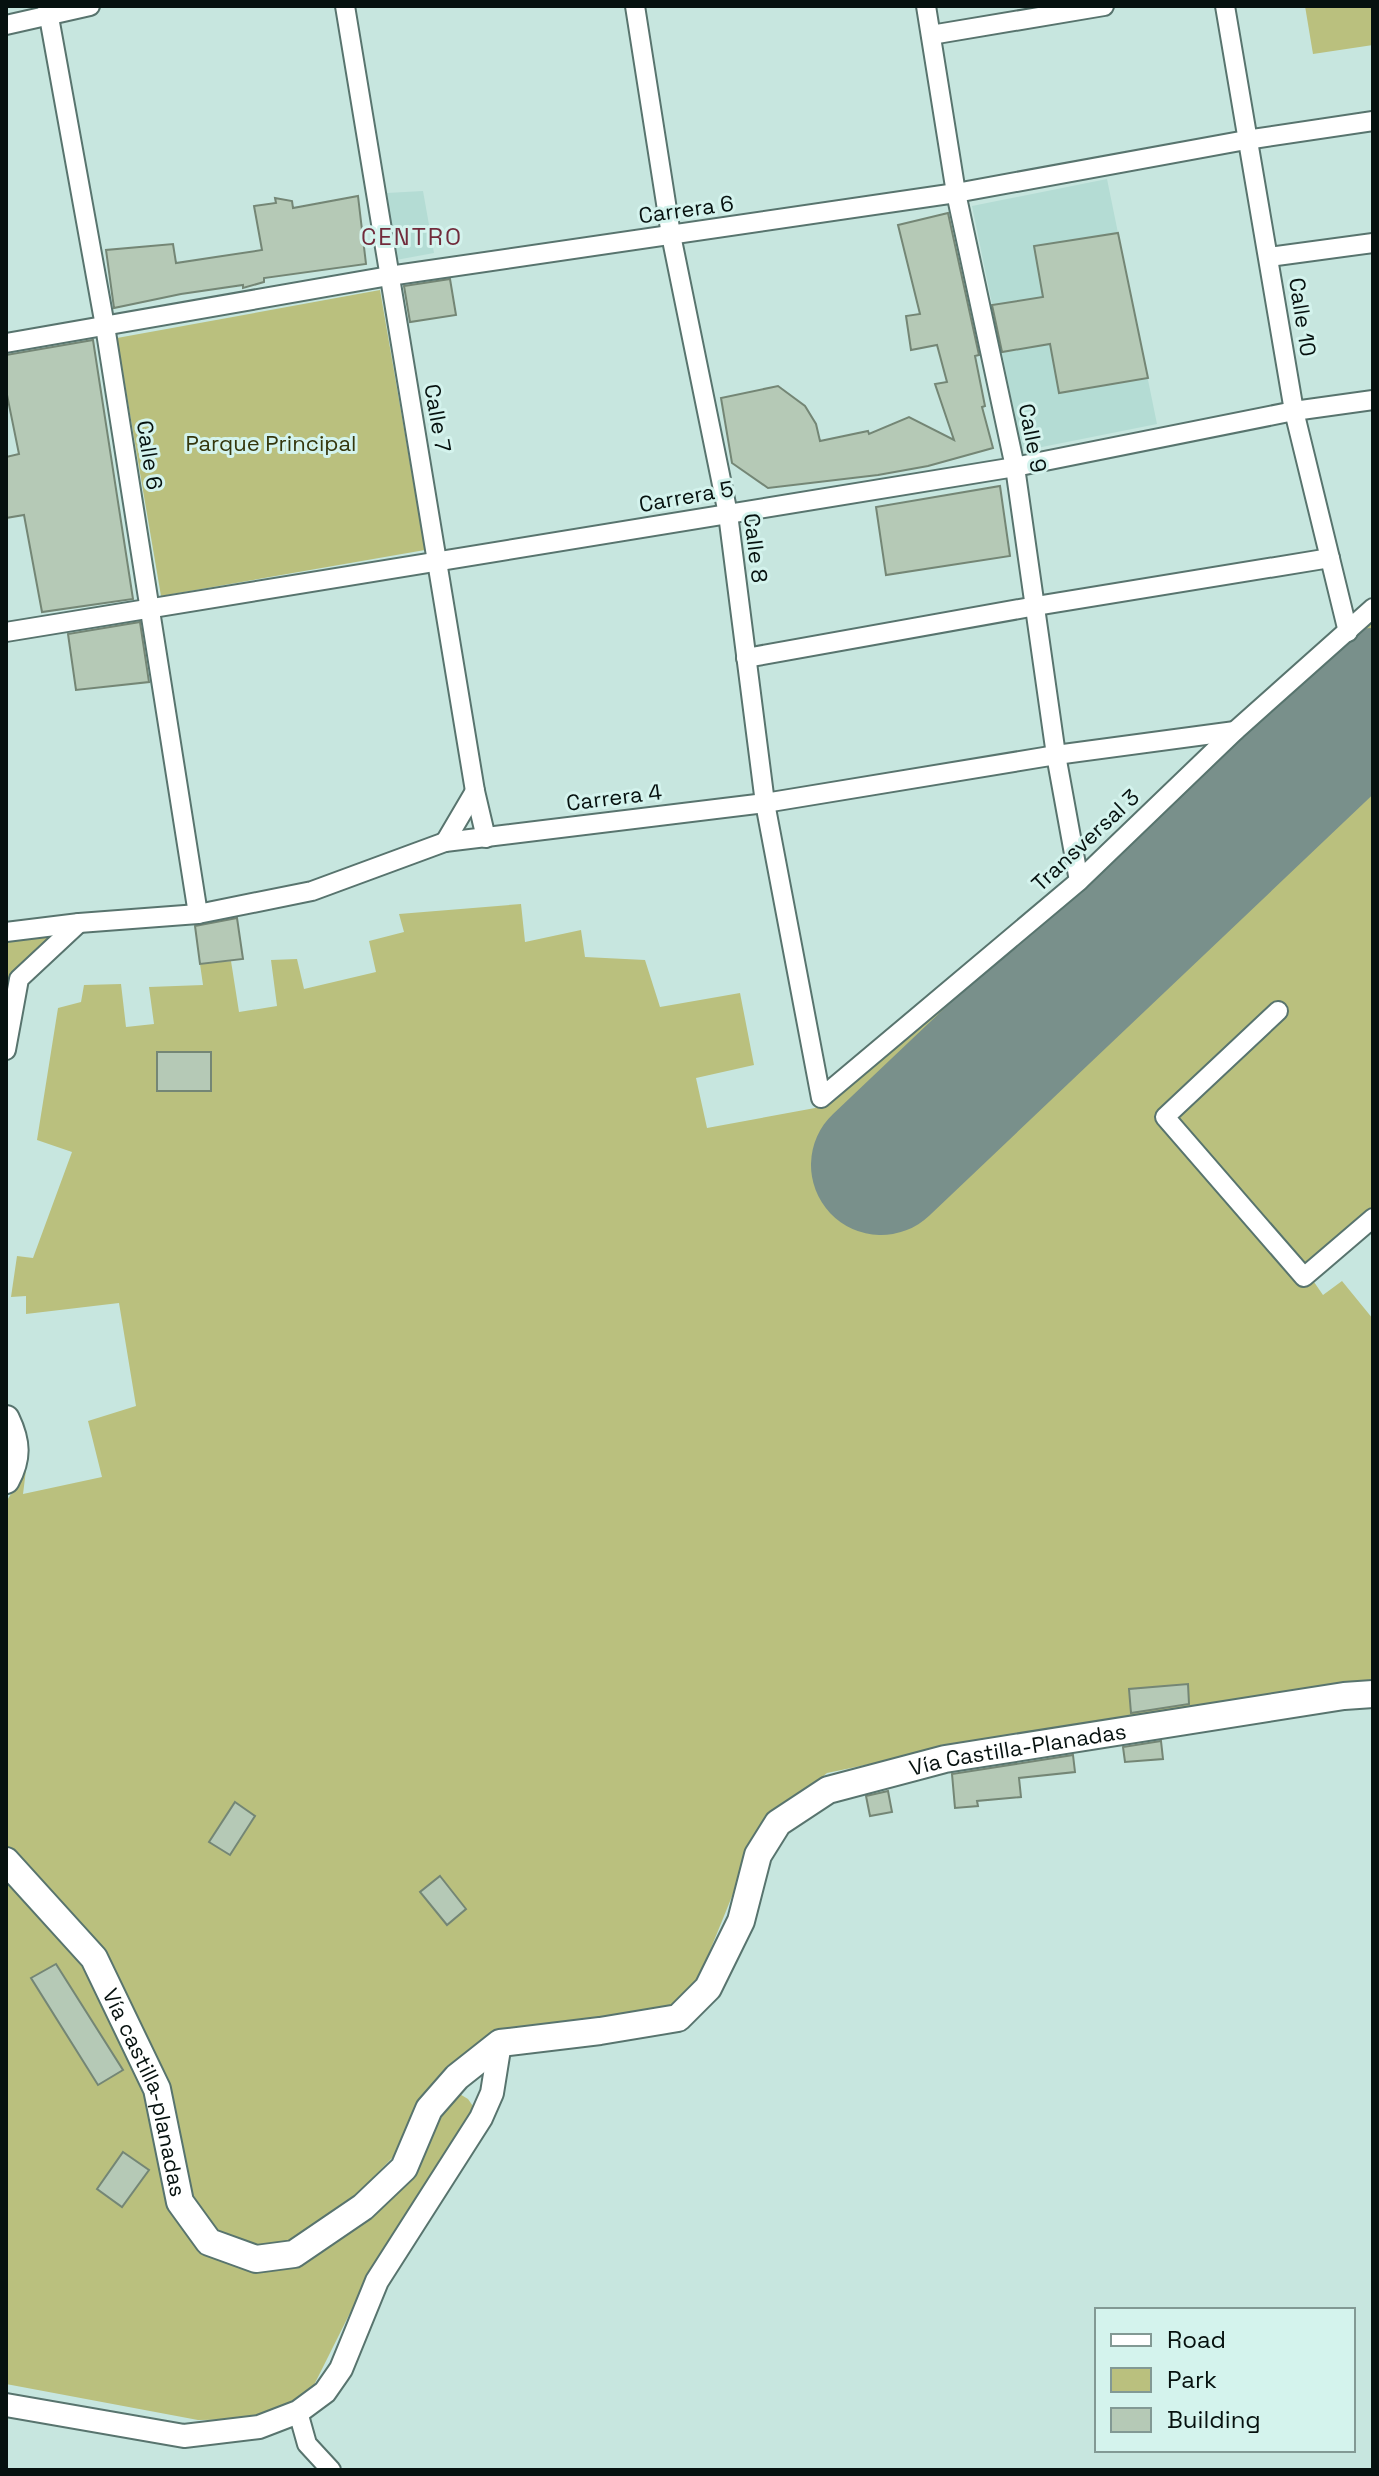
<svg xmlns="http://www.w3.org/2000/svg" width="1379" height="2476" font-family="'Space Grotesk',sans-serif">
	<rect width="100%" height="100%" fill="#c7e6df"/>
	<!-- built -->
	<g fill="#b4dcd4">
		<path d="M1107,179l50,245 -135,27 -50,-245z"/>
		<path d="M423,191l11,62 -38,7 -9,-67z"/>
	</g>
	<!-- green -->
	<g fill="#bac07e">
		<path d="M1305,6h68v39l-60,9z"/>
		<path d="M380,290l45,260 -264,46 -44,-258z"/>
		<path d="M1373,614v594l-68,61 18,26 19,-14 31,38v360l-164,29 -262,40 -120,25 -51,44 -26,35 -52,128 -27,26 -177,28 -71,63 -28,58 -37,38 -69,50 -29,7 -42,-19 -29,-35 -93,-249 -90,-101v-344l20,-32 -3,24 79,-17 -14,-56 48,-15 -17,-103 -93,11v-18l-15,1 6,-41 16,2 39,-106 -35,-12 21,-132 23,-6 3,-17 37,-1 5,43 28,-3 -5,-37 54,-2 -3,-21 31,-3 8,51 38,-6 -6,-46 26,-1 7,30 72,-17 -7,-31 35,-9 -5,-18 122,-10 4,38 56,-12 4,27 60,3 15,47 80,-14 14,72 -58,13 11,50 108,-20 268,-220z"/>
		<path d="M62,931l-52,46 -4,22v-58z"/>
		<path d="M6,1875l81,91 62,122 24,116 85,63 155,-97 22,-54 23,-23 10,6 7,10 -4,11 -96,143 -65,130 -57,26 -55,1 -192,-36z"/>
	</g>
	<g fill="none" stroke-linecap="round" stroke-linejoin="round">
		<!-- runway -->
		<path stroke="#79908b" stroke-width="140" d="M881,1165l492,-467"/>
	</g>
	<!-- building -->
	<g fill="#b5c9b6" stroke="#748675" stroke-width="2">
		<path d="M358,196l8,68 -102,14v4l-21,6v-3l-62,9 -67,14 -8,-58 67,-6 3,19 86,-13 -8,-44 22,-3 -1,-5 17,3 1,7z"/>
		<path d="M948,213l31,142 -4,1 10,50 -3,1 11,41 -65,18 -50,9 -110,13 -36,-25 -11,-65 57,-12 27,20 11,18 4,17 48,-10 1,3 40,-17 45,23 -19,-56 12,-2 -10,-37 -26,5 -5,-34 14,-2 -22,-89z"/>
		<path d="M1118,233l30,145 -89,15 -9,-49 -48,8 -10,-47 51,-8 -9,-51z"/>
		<path d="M450,279l6,36 -46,7 -6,-36z"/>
		<path d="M93,340l40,259 -91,13 -18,-97 -18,3v-61l13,-3 -13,-64v-35z"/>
		<path d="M1000,486l10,70 -124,19 -10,-68z"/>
		<path d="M140,622l9,60 -73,8 -8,-56z"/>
		<path d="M237,918l6,41 -43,5 -5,-38z"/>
		<rect x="157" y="1052" width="54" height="39"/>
		<path d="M1188,1684l1,20 -58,9 -2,-24z"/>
		<path d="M1161,1741l2,18 -38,3 -2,-15z"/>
		<path d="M1073,1755l2,17 -56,6 2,19 -44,4 1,5 -23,2 -3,-34z"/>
		<path d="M888,1791l4,21 -22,4 -4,-20z"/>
		<path d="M235,1802l20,14 -25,39 -21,-13z"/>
		<path d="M440,1876l26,33 -19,16 -27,-33z"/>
		<path d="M56,1964l67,106 -25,15 -67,-107z"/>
		<path d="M123,2152l26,18 -27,37 -25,-18z"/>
	</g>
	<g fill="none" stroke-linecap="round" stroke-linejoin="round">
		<!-- minor casing -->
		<g stroke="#58746e" stroke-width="22">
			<g id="minor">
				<path d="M47,6l58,320 93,588"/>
				<path d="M345,6l130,785 11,47"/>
				<path d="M635,6l36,229 57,279 37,289 56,295 258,-217 156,-150 138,-123"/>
				<path d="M926,6l30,187 59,274 41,288 23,126"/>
				<path d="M1225,6l69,405 54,221"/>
				<path d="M6,25l84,-19"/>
				<path d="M931,35l173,-29"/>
				<path d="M1269,257l104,-14"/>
				<path d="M6,343l383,-67 567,-83 290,-53 127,-19"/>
				<path d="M6,632l1009,-165 279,-56 79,-11"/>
				<path d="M746,658l290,-52 294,-48"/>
				<path d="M445,842l30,-51"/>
				<path d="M6,932l73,-9 119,-9 114,-23 133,-49 320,-39 291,-48 179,-24"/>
				<path d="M1278,1011l-113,106 139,160 69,-59"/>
				<path d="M6,1050l13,-71 60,-56"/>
				<path d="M298,2412l9,32 24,26"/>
			</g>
		</g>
		<!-- tertiary casing -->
		<g stroke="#58746e" stroke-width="26">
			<path id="tertiary" d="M6,2405l178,31 75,-9 39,-15 27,-20 16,-23 36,-88 104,-163 11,-25 8,-50"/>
		</g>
		<!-- secondary casing -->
		<g stroke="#58746e" stroke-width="30">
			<g id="secondary">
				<path d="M6,1419c11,23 12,39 0,61"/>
				<path id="s1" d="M6,1861l88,97 63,131 23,113 29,40 47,17 38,-5 69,-47 41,-39 25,-59 28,-32 43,-34 100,-12 78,-13 30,-30 33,-67 17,-66 20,-32 50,-33 117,-31 399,-63 29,-2"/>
			</g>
		</g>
		<!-- minor -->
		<use href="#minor" stroke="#fff" stroke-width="18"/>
		<!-- tertiary -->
		<use href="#tertiary" stroke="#fff" stroke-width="22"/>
		<!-- secondary -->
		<use href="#secondary" stroke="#fff" stroke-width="26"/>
	</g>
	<g text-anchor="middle" stroke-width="6" stroke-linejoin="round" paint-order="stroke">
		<!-- street labels -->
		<g font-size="22" fill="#06110f" stroke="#d4f3ed">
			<text transform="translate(686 209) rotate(-8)" y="8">Carrera 6</text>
			<text transform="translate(1303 317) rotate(81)" y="8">Calle 10</text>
			<text transform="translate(438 418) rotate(80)" y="8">Calle 7</text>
			<text transform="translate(1033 438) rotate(79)" y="8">Calle 9</text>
			<text transform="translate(150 455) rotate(81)" y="8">Calle 6</text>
			<text transform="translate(686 496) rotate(-10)" y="8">Carrera 5</text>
			<text transform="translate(756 548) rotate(83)" y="8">Calle 8</text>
			<text transform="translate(614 797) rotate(-7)" y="8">Carrera 4</text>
			<text transform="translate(1085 840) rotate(-43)" y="8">Transversal 3</text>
			<text dy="8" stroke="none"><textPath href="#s1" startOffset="1488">Vía Castilla-Planadas</textPath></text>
			<text dy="8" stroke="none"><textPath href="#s1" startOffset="276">Vía castilla-planadas</textPath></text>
		</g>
		<!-- park labels -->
		<g font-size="22" fill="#34360c" stroke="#d4f3ed">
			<text x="271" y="451">Parque Principal</text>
		</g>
		<!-- neighbourhood labels -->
		<g font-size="24" letter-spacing="2" fill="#712b3b" stroke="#d4f3ed">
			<text x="412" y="245">CENTRO</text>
		</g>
	</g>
	<!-- border -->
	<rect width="1379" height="2476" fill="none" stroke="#06110f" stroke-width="16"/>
	<!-- legend -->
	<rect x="1095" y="2308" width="260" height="144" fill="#d4f3ed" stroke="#829994" stroke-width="2"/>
	<rect x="1111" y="2334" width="40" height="12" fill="#ffffff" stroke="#829994" stroke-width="2"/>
	<text x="1167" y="2348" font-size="24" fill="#06110f">Road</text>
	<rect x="1111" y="2368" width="40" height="24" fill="#bac07e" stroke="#829994" stroke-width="2"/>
	<text x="1167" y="2388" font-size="24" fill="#06110f">Park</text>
	<rect x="1111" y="2408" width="40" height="24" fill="#b5c9b6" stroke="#829994" stroke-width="2"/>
	<text x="1167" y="2428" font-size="24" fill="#06110f">Building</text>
</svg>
